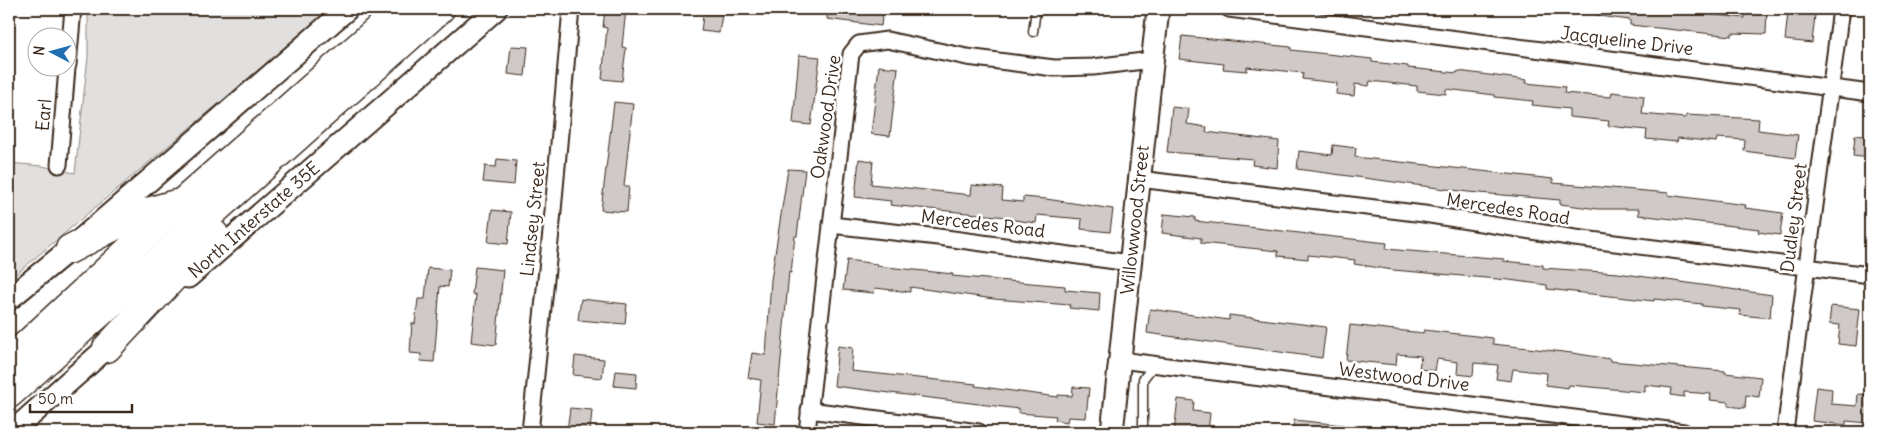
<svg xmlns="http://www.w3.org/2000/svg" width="1879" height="441" font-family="Delius,sans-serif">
	<rect width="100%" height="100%" fill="#fff"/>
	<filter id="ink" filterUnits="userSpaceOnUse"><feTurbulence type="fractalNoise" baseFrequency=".02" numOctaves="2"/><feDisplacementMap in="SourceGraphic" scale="10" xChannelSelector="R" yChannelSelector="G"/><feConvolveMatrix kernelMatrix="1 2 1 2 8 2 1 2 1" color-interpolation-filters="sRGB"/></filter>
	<g filter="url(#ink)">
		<!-- green -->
		<path fill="#e2e0de" stroke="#8e857e" d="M88,9h243l-322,271v-117l33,3 33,7 13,-116z"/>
		<!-- building -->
		<g fill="#cfcac7" stroke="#3b2a1e">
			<path d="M605,9h21l-4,38 4,1 -4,33 -20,-2 5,-51 -4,-1z"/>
			<path d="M704,9h19l-4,24 -18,-2z"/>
			<path d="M828,9h55l-2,17 -54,-7z"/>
			<path d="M1599,9h96v4l50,5v-9h22l-1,25 -34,-1v3l-102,-11v-5l-32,-4z"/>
			<path d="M1788,12l27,3 -3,28 -27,-3z"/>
			<path d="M1182,36l109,11v3l81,9v3l36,4v2l49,5 1,-2 69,9 -1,3 39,4 -1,6 47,4 1,-5 32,4 -2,18 44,4v-3l73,4 -1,11 40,5 -3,23 -51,-7 1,-11 -28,-2 -1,4 -38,-4 -1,4 -31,-3 1,-9 -39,-4 1,-5 -40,-4v-8l-37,-4 1,-4 -38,-4v-2l-49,-6v5l-29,-3v-5l-47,-5 -1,5 -14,-2 -1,12 -18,-2 1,-11 -35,-4 1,-6 -56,-6v4l-24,-2 1,-5 -45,-5z"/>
			<path d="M511,46l17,1 -3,29 -17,-2z"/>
			<path d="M799,55l21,2 -9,68 -18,-2z"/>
			<path d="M879,66l19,2 -8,68 -19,-2z"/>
			<path d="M614,102l19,2 -9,82h5l-2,26 -26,-2z"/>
			<path d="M1172,107l17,2 -2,15 20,3 -1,5 73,9 -2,27 -25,-3 1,-6 -86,-7z"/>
			<path d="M1855,135l15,2v21l-17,-2z"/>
			<path d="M1333,145l23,3 -1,9 198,22v4l116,10 -1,2 78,10 -1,3 38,5 -3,22 -22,-3 1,-3 -121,-14 1,-6h-41l-38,-5v-4l-92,-8 -171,-23 2,-18 33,4z"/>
			<path d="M497,159l19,2 -2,24 -31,-3 2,-16 11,1z"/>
			<path d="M859,159l14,2 -2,23 100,11 1,-10 31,3 -1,12 21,2v-5l23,2 67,10 -3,23 -29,-3 1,-10 -45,-4 -1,8 -29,-4v-2l-117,-12 1,-4 -36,-4z"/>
			<path d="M788,169l17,1 -8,66h-2l-4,37 -2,-1 -14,152 -18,-2 4,-42 -13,-2 4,-25 14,2 5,-75z"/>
			<path d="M492,210l19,2 -3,32 -20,-2z"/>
			<path d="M1164,214l31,3v4l192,22 -1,6 118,10 -1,2 40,4v3l75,5 154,22 -2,23 -30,-3 1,-5 -39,-4v-2l-48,-5v2l-107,-12v-4l-38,-5 -116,-10 -39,-6 1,-4 -47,-5v4l-30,-3v-5l-77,-8v-5l-39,-5z"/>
			<path d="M847,260l30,4v2l76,8 -1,2 113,10v4l35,3 -1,18 -30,-3 1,-3 -76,-6 -84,-12v5l-35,-4 -1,5 -31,-3z"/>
			<path d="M475,267l28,3 -7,75 -25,-3 5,-47 -4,-1z"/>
			<path d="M428,268l22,2 -2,17 -8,-1 -6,76 -14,-1 1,-7 -11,-1 2,-30 3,1 3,-25h7z"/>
			<path d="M581,299l46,5 -2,20 -47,-4z"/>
			<path d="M1831,306l29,3 -4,37 -18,-2 2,-19 -11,-1z"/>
			<path d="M1150,309l79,11v-5l97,12 -4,31 -175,-25z"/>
			<path d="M1350,325l73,8 1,-3 69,8v6l79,9 38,6v2l115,10v2l36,4 -2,20 -13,-2 -1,13 -17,-2 1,-4 -19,-2 1,-6 -27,-2v5l-13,-2 1,-7 -27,-3v7l-76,-7 -1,3 -22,-3 1,-12 -34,-4 -2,12 -15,-2 2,-14 -24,-2 -1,13 -16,-2 1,-12 -21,-3 -2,12 -16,-2 2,-13 -24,-2 -1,11 -50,-5z"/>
			<path d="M838,346l15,2 -2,23 125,13 -1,2 83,11v-2l14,1 1,-9 16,1 -3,30 -18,-1 -1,5 -12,-2 1,-4 -37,-3v-4l-185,-23z"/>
			<path d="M575,356l29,3 -2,19 -29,-3z"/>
			<path d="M616,371l21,2 -1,15 -22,-2z"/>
			<path d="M1816,387l16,2 -1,15 26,2 1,-12 12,1 -1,28 -23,-2v4l-34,-4z"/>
			<path d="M1178,399l16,2 -1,10 17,2 -2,19h-34z"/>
			<path d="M570,408l22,2 -2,22 -23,-1z"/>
			<path d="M1294,420l49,5v7h-50z"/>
		</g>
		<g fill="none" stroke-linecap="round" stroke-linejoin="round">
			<!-- lane casing -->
			<g stroke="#3b2a1e" stroke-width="11">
				<g id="lane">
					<path d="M1033,32l3,-23"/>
					<path d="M1143,432v-53l12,-15"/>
				</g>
			</g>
			<!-- street casing -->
			<g stroke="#3b2a1e" stroke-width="19">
				<g id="street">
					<path d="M1229,9l641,84"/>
					<path d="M68,65l5,-56"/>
					<path d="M59,165l8,-97"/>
					<path d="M1139,179l285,35 151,24 295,37"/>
					<path d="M831,225l107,12 192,26"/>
					<path d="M1120,360l564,72"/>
					<path d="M809,410l170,22"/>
					<path d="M530,432l22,-210 19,-213"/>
					<path d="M807,432l44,-378 8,-10 28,-4 80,17 87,11 39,-1 59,-7"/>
					<path d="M1785,432l56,-423"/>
				</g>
			</g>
			<!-- secondary casing -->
			<g stroke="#3b2a1e" stroke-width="25">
				<g id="secondary">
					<path d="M188,277l308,-268"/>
					<path d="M9,299l61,-50 277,-240"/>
					<path d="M12,432l106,-94"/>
					<path d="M1112,432l46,-423"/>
				</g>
			</g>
			<!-- highway casing -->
			<g stroke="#3b2a1e" stroke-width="31">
				<g id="highway">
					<path d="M70,249l64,-33 42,-12"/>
					<path d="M107,348l107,-114"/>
					<path d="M9,361l132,-122 260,-230"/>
					<path d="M9,394l431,-385"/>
				</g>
			</g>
			<!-- lane -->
			<use href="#lane" stroke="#fff" stroke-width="8"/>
			<!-- street -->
			<use href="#street" stroke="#fff" stroke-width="15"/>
			<!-- secondary -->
			<use href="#secondary" stroke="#fff" stroke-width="21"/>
			<!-- highway -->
			<use href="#highway" stroke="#fff" stroke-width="28"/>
		</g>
	</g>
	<g text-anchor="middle" stroke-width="5" stroke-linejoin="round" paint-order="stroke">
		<!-- street labels -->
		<g font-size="18" fill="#3b2a1e" stroke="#fff">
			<text transform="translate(1627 41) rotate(7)" y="6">Jacqueline Drive</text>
			<text transform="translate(44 115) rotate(-85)" y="6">Earl</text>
			<text transform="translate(826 117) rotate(-82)" y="6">Oakwood Drive</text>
			<text transform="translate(1508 209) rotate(9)" y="6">Mercedes Road</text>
			<text transform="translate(1794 218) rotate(-83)" y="6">Dudley Street</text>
			<text transform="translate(533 219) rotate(-84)" y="6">Lindsey Street</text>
			<text transform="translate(254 220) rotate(-41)" y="6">North Interstate 35E</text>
			<text transform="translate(1135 220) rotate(-84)" y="6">Willowwood Street</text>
			<text transform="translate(983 224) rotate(7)" y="6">Mercedes Road</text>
			<text transform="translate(1404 377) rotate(7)" y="6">Westwood Drive</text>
		</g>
	</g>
	<!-- margin -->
	<rect width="1879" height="441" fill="none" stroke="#fff" stroke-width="30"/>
	<rect x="15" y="15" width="1849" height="411" fill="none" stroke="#3b2a1e" stroke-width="2" filter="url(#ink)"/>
	<!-- north arrow -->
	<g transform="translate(52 52) rotate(276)"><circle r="24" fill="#ffffff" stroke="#b1aaa5"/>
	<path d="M0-4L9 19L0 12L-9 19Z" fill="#1f6fb2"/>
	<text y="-8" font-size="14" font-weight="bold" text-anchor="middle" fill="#3b2a1e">N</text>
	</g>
	<!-- scale -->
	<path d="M30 404v8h102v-8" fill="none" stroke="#3b2a1e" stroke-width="2.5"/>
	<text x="38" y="404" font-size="15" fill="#3b2a1e" stroke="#ffffff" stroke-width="4" paint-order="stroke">50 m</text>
</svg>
